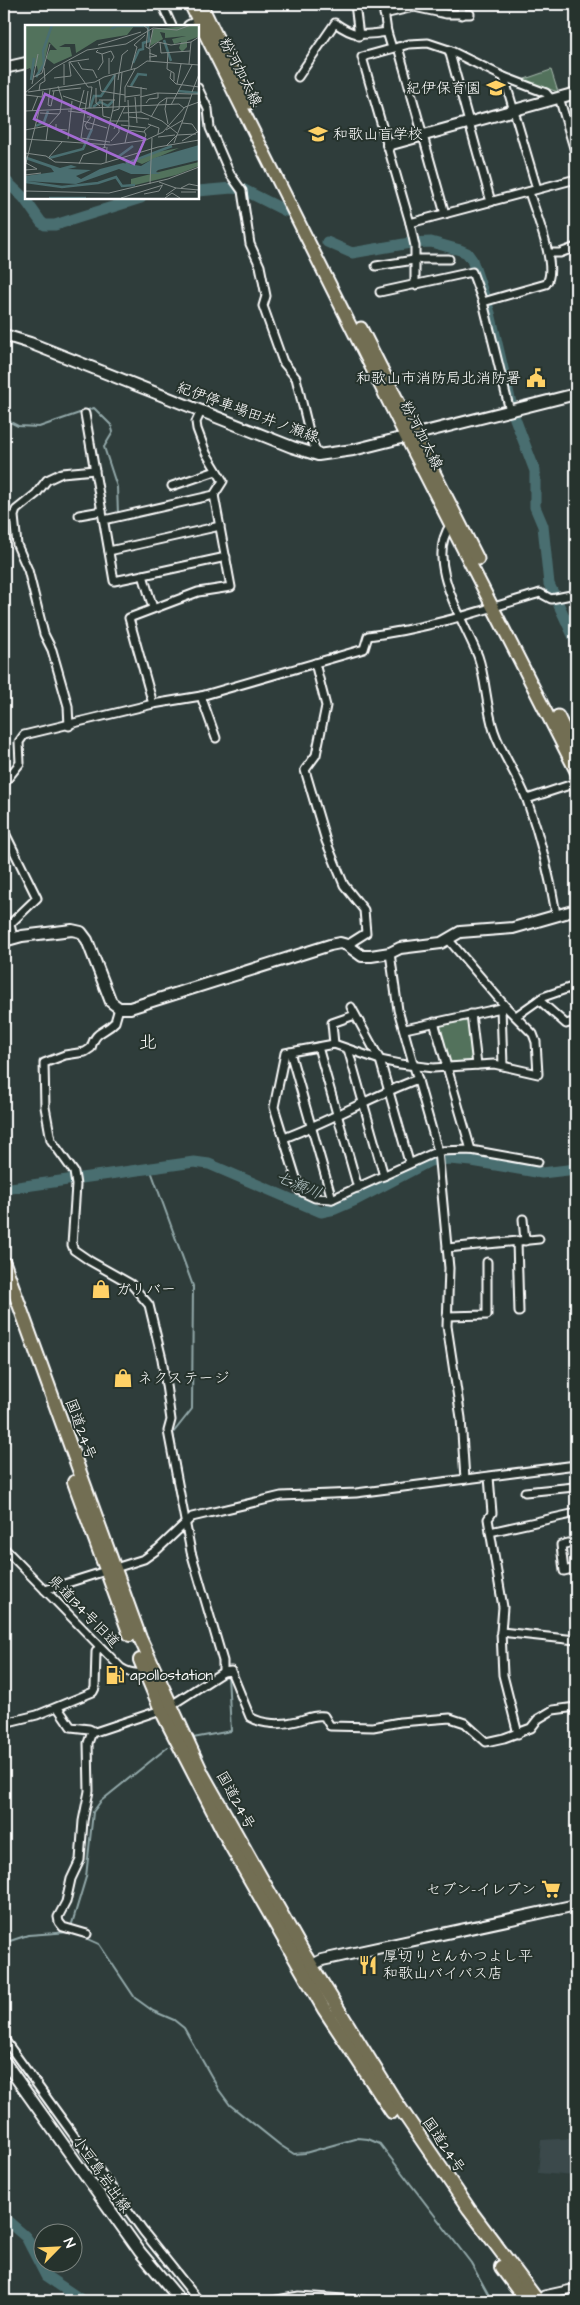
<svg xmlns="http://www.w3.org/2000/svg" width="580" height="2305" font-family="'Architects Daughter','Klee One',sans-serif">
	<rect width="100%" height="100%" fill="#2f3d3b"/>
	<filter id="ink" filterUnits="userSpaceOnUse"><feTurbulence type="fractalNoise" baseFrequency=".02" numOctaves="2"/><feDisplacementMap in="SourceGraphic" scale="10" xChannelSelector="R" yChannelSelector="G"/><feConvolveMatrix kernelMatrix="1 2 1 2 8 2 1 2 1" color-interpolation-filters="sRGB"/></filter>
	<g filter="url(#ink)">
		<!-- built -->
		<path fill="#3a494b" d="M576,2138v38l-38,-3 3,-33z"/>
		<!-- green -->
		<g fill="#52725c" stroke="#a8b8ae">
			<path d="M551,70l7,22 -36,-12z"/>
			<path d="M469,1021l4,40 -26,1 -8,-37z"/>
		</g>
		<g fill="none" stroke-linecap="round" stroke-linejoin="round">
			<!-- stream -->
			<g stroke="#92a8a9" stroke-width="2">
				<path d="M4,419l14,7 21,1 55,-19 17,17 2,7 -9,15 13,40 1,27"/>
				<path d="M150,1168l43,118 -1,123 -19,24 12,68"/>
				<path d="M226,1660l1,10"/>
				<path d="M193,1738l38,-7 -3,-56"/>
				<path d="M71,1927l15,-50 7,-65 8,-11 67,-54"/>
				<path d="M79,1935l20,9 36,54 18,13 21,9 10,8 35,62 11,15 50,40 14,9 11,-1 53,-15 10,1 12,5 91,119 21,38"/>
				<path d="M4,1943l24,-8 42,-3"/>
				<path d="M550,2299l26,-7"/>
			</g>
			<!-- river -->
			<g stroke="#4a6e70" stroke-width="11">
				<path d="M4,179l20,19 17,24 4,3h10l86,-27"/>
				<path d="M198,191l34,-3 10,1 44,22"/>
				<path d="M327,242l25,11 58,-10 21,-1 29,8 7,3 5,7 18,53 24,103 21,55v36l8,19 6,58 27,58"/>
				<path d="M4,1189l190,-27 15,2 112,48 14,-3 21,-9 74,-39 19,-2 23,2 70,12 34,-4"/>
				<path d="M4,2218l22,19 20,39 37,25"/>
			</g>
			<!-- street casing -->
			<g stroke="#fff" stroke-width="11">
				<g id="street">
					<path d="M162,4l10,22"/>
					<path d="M355,4l4,32"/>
					<path d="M383,4l4,28 5,16"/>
					<path d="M461,4l1,11"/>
					<path d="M384,14l30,-7 32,7h24"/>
					<path d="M398,47l47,167"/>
					<path d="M449,50l42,152"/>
					<path d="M298,77l37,-54c21,15 28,12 52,9"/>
					<path d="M504,77l33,112"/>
					<path d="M198,88l10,21 2,19 20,46 12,17 8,53 10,22 6,30 -3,10 20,56 13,16 15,61 7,16"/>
					<path d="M559,97l17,58"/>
					<path d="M551,99l-5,-6 -42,-16 -55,-27 -21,-7 -19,1 -47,13 48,166 166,-44"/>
					<path d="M410,223l5,23v39"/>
					<path d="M549,253h11l16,-6"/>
					<path d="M414,259h35"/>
					<path d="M376,266l38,-6"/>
					<path d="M380,292l92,-20 11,30"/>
					<path d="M510,411l-27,-109 63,-18c13,-16 -11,-72 -17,-92"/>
					<path d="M85,414l29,167 29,-6 10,33"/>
					<path d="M172,486l44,-15"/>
					<path d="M79,515l23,-4"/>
					<path d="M104,520l110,-25 9,-14 -17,-28 -9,-24 -1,-7 5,-11"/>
					<path d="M451,524c-27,37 13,97 27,132 8,23 8,51 16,75 8,24 24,45 33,69 13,37 23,76 29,114"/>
					<path d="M109,551l111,-25"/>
					<path d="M143,575l83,-18"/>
					<path d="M315,663l11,43 -10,49 -11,15 21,71 18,44 20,25 2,23 -19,12"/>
					<path d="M201,696l15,42"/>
					<path d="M153,704l-24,-86 69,-26 33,-5 -17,-92"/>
					<path d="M69,726l-1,-20 -16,-56 -8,-16 -16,-64 -11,-25 -3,-29 2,-6 20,-16 11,-14 15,-7 33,-3"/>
					<path d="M4,783l16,-20 -1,-21 5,-7 129,-31 48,-8 163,-47 4,-13c59,-7 116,-26 172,-43l11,6 25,-5"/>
					<path d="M527,799l49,-16"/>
					<path d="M4,831l33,67 -27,26 3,14"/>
					<path d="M448,939l58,68 27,27 3,8 2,32 -44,-10 -61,4 -33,-4 -20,-4 -46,-16 -49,9 -11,54 26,84 15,7 17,1 106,-48 33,-1 67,12"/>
					<path d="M390,953l8,57 40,141 11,117 -2,58 14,92 4,61"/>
					<path d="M539,1000l27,24 10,-3"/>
					<path d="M351,1007l29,53 29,102"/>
					<path d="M119,1008l-4,14c-11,12 -19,7 -24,26l-6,4 -20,3 -21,8 1,44 6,33 23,32 2,13 -4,60 2,5 16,11 41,23 18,21 13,54 5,33 4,28 -3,11 23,121 32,109v11"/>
					<path d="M501,1008l2,57"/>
					<path d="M471,1014l6,51"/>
					<path d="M516,1016l27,-19 26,-9 7,7"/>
					<path d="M434,1022l37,128"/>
					<path d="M405,1029l101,-22"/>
					<path d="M334,1044l-2,-21 23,-8"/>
					<path d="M318,1047l40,141"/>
					<path d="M348,1049l36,127"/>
					<path d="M290,1052l42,147"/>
					<path d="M284,1138c46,-17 88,-42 134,-59"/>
					<path d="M523,1219l2,22"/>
					<path d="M517,1241l2,71"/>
					<path d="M447,1248l92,-9"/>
					<path d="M447,1316l40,-1v-53"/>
					<path d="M489,1477l3,36 -4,6 15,88 -2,25 2,43 15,59"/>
					<path d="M525,1492l49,-5 2,4"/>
					<path d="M490,1532l86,-19"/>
					<path d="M576,1541l-15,4 3,26 12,-3"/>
					<path d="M4,1548l117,120c8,5 17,7 25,3"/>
					<path d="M45,1590l99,-31 14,-10 34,-32 89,-21 75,-3 220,-28"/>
					<path d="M501,1632l75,8"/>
					<path d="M170,1706l53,-34 8,-1 19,46c13,8 32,8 47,4 9,-2 17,-7 27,-5l6,10 43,1 27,-5 50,-4 15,5 21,19 18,-4 27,-10 7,-9 15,-9 23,-3"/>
					<path d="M58,1708l13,19 18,2 6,3 66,-22"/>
					<path d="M4,1723l33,-8 56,-23 2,-4 1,-36 3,-5"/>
					<path d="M87,1934l-24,-7 -4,-5 -1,-5 8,-15 5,-23 9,-19 3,-39 6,-30 -1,-48 4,-11"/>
					<path d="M4,2039l139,192 56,70"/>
					<path d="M272,2301l27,-5 75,5"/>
					<path d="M421,2301l7,-2 5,2"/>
					<path d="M538,2301l6,-6 32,-7"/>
				</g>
			</g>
			<!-- secondary casing -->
			<g stroke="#fff" stroke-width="14">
				<g id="secondary">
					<path d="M189,26l15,-7"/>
					<path d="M4,68l22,-5"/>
					<path d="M388,145l188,-52"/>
					<path d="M4,335l26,8 262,104 26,8 35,-5 223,-56"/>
					<path d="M4,941l18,-5 50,-6 9,2 6,8 24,62 8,6h11l200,-63 10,-2 7,2 15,11h9l19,-3 10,-5 41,-5 19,-11 53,-4 63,-18"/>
					<path d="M305,1969l17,-9 254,-55"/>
					<path d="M4,2061l136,191 41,49"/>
				</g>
			</g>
			<!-- primary casing -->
			<g stroke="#fff" stroke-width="15">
				<g id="primary">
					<path d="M190,4l216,433 170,334"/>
					<path d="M201,4l48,99"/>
					<path d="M361,328l117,231"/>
					<path d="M558,716l18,37"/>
				</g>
			</g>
			<!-- highway casing -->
			<g stroke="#fff" stroke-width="16">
				<g id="highway">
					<path d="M4,1263l136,375 63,137 100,177 89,144 77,113 69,92"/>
					<path d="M74,1482l56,153"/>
					<path d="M140,1660l21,50 70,136 93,163 68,103"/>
					<path d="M501,2267l25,34"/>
				</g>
			</g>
			<!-- street -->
			<use href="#street" stroke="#26332d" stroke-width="7"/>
			<!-- secondary -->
			<use href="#secondary" stroke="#26332d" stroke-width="10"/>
			<!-- primary -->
			<use href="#primary" stroke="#726e52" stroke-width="11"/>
			<!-- highway -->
			<use href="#highway" stroke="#726e52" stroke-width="12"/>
		</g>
	</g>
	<!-- icons -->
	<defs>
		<g id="school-bare" transform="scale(1.5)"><path d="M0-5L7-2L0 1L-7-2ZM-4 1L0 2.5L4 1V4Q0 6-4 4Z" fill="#ffd166" stroke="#26332d" stroke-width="2.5" paint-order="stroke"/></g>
		<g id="civic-bare" transform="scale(1.5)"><path d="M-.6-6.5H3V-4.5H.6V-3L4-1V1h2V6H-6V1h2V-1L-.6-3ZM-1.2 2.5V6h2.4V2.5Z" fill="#ffd166" stroke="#26332d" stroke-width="2.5" paint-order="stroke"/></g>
		<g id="shop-bare" transform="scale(1.5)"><path d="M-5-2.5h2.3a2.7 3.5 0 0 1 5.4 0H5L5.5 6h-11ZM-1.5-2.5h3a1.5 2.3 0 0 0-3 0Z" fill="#ffd166" stroke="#26332d" stroke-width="2.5" paint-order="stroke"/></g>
		<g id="fuel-bare" transform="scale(1.5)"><path d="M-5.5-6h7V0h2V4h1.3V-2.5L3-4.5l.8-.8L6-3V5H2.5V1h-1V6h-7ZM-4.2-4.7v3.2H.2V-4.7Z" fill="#ffd166" stroke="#26332d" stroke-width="2.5" paint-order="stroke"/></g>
		<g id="supermarket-bare" transform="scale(1.5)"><path d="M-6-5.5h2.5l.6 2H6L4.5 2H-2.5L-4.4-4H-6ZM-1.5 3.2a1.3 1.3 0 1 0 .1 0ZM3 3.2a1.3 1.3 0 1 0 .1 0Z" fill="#ffd166" stroke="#26332d" stroke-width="2.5" paint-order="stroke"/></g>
		<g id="restaurant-bare" transform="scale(1.5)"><path d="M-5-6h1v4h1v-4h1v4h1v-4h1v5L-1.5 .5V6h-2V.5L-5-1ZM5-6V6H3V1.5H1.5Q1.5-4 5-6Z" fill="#ffd166" stroke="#26332d" stroke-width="2.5" paint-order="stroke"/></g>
	</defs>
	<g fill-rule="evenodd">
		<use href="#school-bare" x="496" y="88"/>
		<use href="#school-bare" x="318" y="134"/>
		<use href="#civic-bare" x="536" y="378"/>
		<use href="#shop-bare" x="101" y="1289"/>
		<use href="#shop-bare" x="123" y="1378"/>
		<use href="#fuel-bare" x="115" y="1675"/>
		<use href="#supermarket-bare" x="551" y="1889"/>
		<use href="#restaurant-bare" x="368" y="1965"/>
	</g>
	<g text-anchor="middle" stroke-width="4" stroke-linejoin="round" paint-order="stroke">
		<!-- street labels -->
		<g font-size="15" fill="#fff" stroke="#26332d">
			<text transform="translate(241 72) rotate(63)" y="5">粉河加太線</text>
			<text transform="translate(248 412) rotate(20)" y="5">紀伊停車場田井ノ瀬線</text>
			<text transform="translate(422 435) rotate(63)" y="5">粉河加太線</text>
			<text transform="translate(81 1429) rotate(70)" y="5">国道24号</text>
			<text transform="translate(84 1611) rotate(46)" y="5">県道134号旧道</text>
			<text transform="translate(236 1800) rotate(61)" y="5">国道24号</text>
			<text transform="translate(444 2145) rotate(56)" y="5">国道24号</text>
			<text transform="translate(102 2174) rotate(55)" y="5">小豆島岩出線</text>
		</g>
		<!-- poi labels -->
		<g font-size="15" fill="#fff" stroke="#26332d" text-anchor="start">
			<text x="481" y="93" text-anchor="end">紀伊保育園</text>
			<text x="333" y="139">和歌山盲学校</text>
			<text x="521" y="383" text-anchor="end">和歌山市消防局北消防署</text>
			<text x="116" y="1294">ガリバー</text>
			<text x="138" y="1383">ネクステージ</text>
			<text x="130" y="1680">apollostation</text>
			<text x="536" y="1894" text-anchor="end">セブン-イレブン</text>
			<text x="383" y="1961">厚切りとんかつよし平<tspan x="383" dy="17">和歌山バイパス店</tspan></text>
		</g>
		<!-- water labels -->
		<g font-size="16" font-style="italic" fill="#aebebf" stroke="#26332d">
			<text transform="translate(299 1184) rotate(23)" y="6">七瀬川</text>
		</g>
		<!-- quarter labels -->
		<g font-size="18" fill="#fff" stroke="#26332d">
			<text x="148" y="1048">北</text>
		</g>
	</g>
	<!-- overview -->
	<g transform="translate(25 25)">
		<rect width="174" height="174" fill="#2f3d3b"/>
		<path d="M0,0h110l-8,10 -30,5 -21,13 -1,-9h-10l-6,3h11l2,9 -18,8 -8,-6 4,-8h7l-8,-8 -5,22 -6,8 -1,-6 -4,1 -1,6 -2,-5 -5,2zM174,0l-1,12 -11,4v6l-5,5 -3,-4 2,-6 -7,2 -2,-5 14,-3 -21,2v-5l-5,-1 3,7 -13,7 3,-17zM154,123l-37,16 -7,-3 17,-8zM174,137v4l-23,9 -45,11v-7z" fill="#52725c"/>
		<path d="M174,120v15l-41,10 -2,2 5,2h-30l-12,-5 -43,15 -51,-3v-5l29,-4 -3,-4 -26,-9v-3l35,12 11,-3 6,2 -9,2 23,1 -15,6 5,3 19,-10 23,-6 18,3 13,-8z" fill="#4a6e70"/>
		<path fill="none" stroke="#4a6e70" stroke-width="2.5" d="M86,4l6,-3h31l1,15 -6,2v6l-4,1 -6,13M139,15l7,21M11,52l8,-13 -1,-13 9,-26M6,55l3,-22M106,61l7,-12 9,1M153,66l21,2M68,82l7,-5 8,4 5,-5M65,83l4,-12h7l14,-21M11,101l8,-4 4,-11M93,132l15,-11M24,133l34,-9 9,-20M106,144l-4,-6 45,-17M1,157l36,5 36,-4 18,-6 6,9 13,-1M24,173h37"/>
		<path fill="none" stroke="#828b89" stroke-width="1" d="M118,0l5,4 -2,18 4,2v12M135,17l1,11 29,-2M73,20l43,-13M124,23l4,-19M125,23l8,-6 13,3 20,-3M73,25l-2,2 6,2 9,-3 3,6 -3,5M143,27l-1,17 7,4v8M124,28l8,3 -8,1M84,33v16M44,37l20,-3M45,37l18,25h4l-3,21M53,37l4,7 11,1 4,8M39,39v21M164,39l2,-22 8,-5M106,44l6,-22 -3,-2 11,-10M73,45l5,-8 -1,-8M146,47l-1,6 6,6 23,3M9,52l8,-4 8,-29M29,53l17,-2 -2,-14M74,55l2,11 24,4M93,55l4,-25 6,-5M7,59l6,-30M152,59l4,-20M102,61l20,3M116,62v25M71,63v15l4,3M14,66l1,-7 5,-3 -1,-13M27,66l29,-3M63,66l-7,47 29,4M3,67l67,-10 9,-5 33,-9 10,-7 52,4M167,67l7,-18M0,68l29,-25 33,-18 39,-6 27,-16 24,2 14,-5M95,69l2,-22M1,70l16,2 1,-6M38,71l23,8M100,72l15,-2M110,72l2,26M115,72l17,-4 35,1M142,73l-2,11 3,15M74,75h16M77,75l1,16 7,2M100,77v-15l10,-18M121,78l3,-4 9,-1v-5M23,80l3,1 3,-15M23,80l2,-16M146,80l21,-40M54,84l5,-19M0,86l154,-7 5,4M7,86l6,-15M43,86l16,2M88,86l6,-2 1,-15M116,87l21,9 15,12M15,88l19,1M98,88l18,-1M62,92h4l-6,8 2,4h5l3,-11M104,92l20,2M126,92l8,-14 7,-5h25M158,95l9,-26h7M58,96l24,7M84,96h20M157,98l10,1 7,10M31,99v5l11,1M123,99l11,4 -1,6M96,100l25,3M89,104l11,-23M0,105l22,-4M103,105l16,2M141,105l17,-10M133,112l17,-2M0,114l86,6 35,-5 17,-8 22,-25 14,-5M43,114l4,-38M21,116l2,-15 12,-13 2,-14 -4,-13M86,116l8,-9v-6h-3M157,116l17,-10M100,118l4,-17 -1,-26M149,118l3,-8 19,-1M141,121l11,-11 6,-15M79,123l9,-39 2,-35M0,128l21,3 9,6 46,2 57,-17 41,-7M113,129l8,-19 -2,-4 7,-6M24,132l13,-15M81,137l1,-15M54,139l4,-9 23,-8M0,142l14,-56M0,145l12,-1 -11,-6M0,150l16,-2M174,153v17M134,157l17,6 -10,7M125,159l2,-46M151,163l23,2M156,163l8,-4 10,2M0,166l84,2 59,-14 31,-12M156,167h15M119,169l15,-3 3,-5M96,173l42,-13M140,173l7,-5 8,5"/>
		<path fill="#a36bd2" fill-opacity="0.15" stroke="#a36bd2" stroke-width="2.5" d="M20,69l100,45 -11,25 -100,-45z"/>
		<rect width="174" height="174" fill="none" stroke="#fff" stroke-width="2.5"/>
	</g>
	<!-- margin -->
	<rect width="580" height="2305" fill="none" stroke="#26332d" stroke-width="20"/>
	<rect x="10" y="10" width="560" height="2285" fill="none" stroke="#fff" stroke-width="2" filter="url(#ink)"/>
	<!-- north arrow -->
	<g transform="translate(58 2248) rotate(66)"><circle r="24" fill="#26332d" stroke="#7d8581"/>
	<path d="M0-4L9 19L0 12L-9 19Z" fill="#ffd166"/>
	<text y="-8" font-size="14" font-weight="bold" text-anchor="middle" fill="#ffffff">N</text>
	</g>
</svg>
